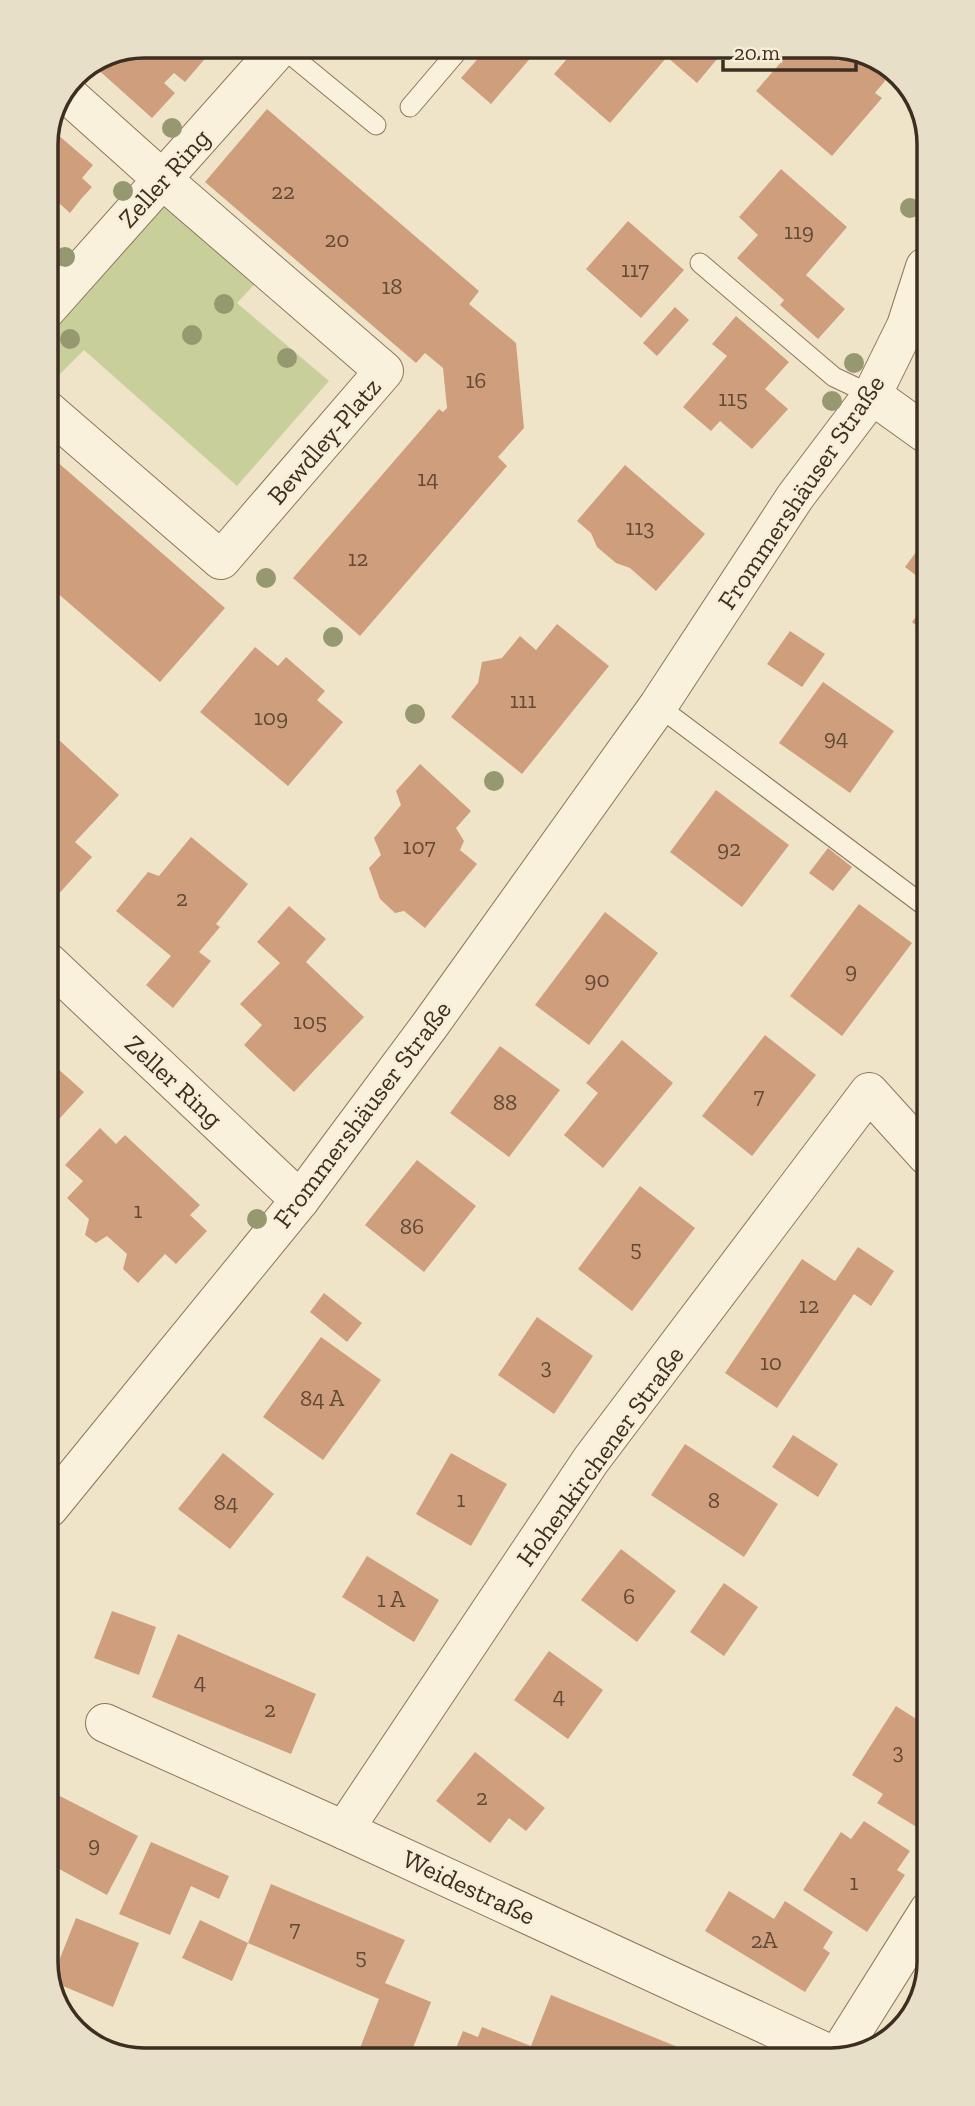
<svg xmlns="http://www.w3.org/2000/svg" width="975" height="2106" font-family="'Zilla Slab',serif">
	<rect width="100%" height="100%" fill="#f0e4c8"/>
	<!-- green -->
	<path fill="#c9cf9b" d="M176,191l92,79 -31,33 92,78 -92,105 -153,-136 -31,31 -7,-4v-38z"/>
	<!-- building -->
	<g fill="#cf9f7d">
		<path d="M144,46h55l10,8 -24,28 -11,-9 -10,10 11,10 -23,25 -58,-52z"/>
		<path d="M489,46h48l2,2 -48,56 -30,-26z"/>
		<path d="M578,46h150l-31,37 -30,-26 -57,66 -56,-49z"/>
		<path d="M795,46h26l17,15 10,-12 43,17 3,4 -19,23 7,5 -50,58 -76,-65z"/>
		<path d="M267,109l212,182 -10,13 47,39 8,85 -26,29 9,9 -147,170 -67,-58 146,-169 4,3 4,-4 -4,-40 -18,-15 -9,10 -211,-181z"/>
		<path d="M50,128l43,37 -11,13 10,9 -11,12 -11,14 -11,-10 -11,13 11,10 -13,15v-103z"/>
		<path d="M781,169l66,58 -41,48 39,34 -27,30 -38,-34 4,-5 -47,-42 21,-23 -19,-18z"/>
		<path d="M628,221l56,49 -43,48 -55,-49z"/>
		<path d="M675,307l14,13 -32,36 -14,-13z"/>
		<path d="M736,316l53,46 -24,27 23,20 -36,40 -32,-28 -9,10 -28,-24 44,-51 -15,-12z"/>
		<path d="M47,453l178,155 -65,74 -113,-98z"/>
		<path d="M625,465l80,69 -49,57 -26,-23 -14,-5 -19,-16 -6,-14 -14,-12z"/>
		<path d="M925,540v21l1,22 -21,-16z"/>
		<path d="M926,603v30l-14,-11z"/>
		<path d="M557,624l52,42 -87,108 -71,-57 27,-34 4,-21 20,-4 18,-22 16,14z"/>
		<path d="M790,631l35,23 -23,33 -35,-23z"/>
		<path d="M255,647l23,19 8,-9 39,34 -8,9 26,22 -55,64 -88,-74z"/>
		<path d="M823,682l71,49 -44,62 -71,-50z"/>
		<path d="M47,729l72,66 -44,47 17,15 -37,41 -7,-6z"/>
		<path d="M420,764l51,47 -15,17 8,13 -4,9 17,14 -52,64 -21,-17 -9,2 -15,-14 -11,-31 12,-13 -7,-17 27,-33 -5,-14z"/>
		<path d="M716,790l73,55 -47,62 -72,-55z"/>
		<path d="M191,837l57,47 -32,40 4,3 -21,25 12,9 -38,47 -27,-23 25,-29 -55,-45 32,-39 11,4z"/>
		<path d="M828,848l24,19 -19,24 -24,-18z"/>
		<path d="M859,904l53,39 -70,93 -52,-40z"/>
		<path d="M289,906l37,33 -20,23 58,55 -70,75 -50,-47 18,-20 -22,-21 40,-41 -23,-21z"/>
		<path d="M605,912l53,41 -69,92 -54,-40z"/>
		<path d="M765,1035l51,40 -64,81 -50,-40z"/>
		<path d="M622,1040l51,43 -70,85 -39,-33 34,-42 -12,-10z"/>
		<path d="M500,1046l60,44 -51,67 -59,-44z"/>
		<path d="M48,1060l36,32 -36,39z"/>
		<path d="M100,1128l16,16 9,-9 75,70 -10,10 17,16 -31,33 -11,-10 -27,29 -15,-14 4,-15 -20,-18 -11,7 -11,-8 4,-16 -22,-21 16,-17 -18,-16z"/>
		<path d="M417,1160l59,46 -52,66 -59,-47z"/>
		<path d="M640,1186l55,42 -63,83 -54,-42z"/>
		<path d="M858,1247l36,24 -23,35 -17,-12 -77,114 -52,-35 77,-114 33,22z"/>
		<path d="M324,1293l38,30 -15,19 -37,-30z"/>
		<path d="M537,1317l56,39 -39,58 -56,-39z"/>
		<path d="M321,1337l60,43 -58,80 -60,-43z"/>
		<path d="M793,1435l45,29 -20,33 -46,-30z"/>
		<path d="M685,1444l93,60 -34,53 -93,-62z"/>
		<path d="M223,1453l51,41 -44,55 -52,-40z"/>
		<path d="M451,1453l56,31 -36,62 -55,-32z"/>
		<path d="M621,1549l55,42 -39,51 -56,-42z"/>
		<path d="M367,1556l72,44 -25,42 -72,-45z"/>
		<path d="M724,1583l34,24 -34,49 -34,-24z"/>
		<path d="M112,1611l44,16 -17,48 -45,-17z"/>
		<path d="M178,1634l138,60 -25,60 -139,-57z"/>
		<path d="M549,1651l54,39 -35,49 -54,-39z"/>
		<path d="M896,1706l33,21v88l-9,14 -43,-26 6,-9 -31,-19z"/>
		<path d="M475,1752l70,56 -19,23 -17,-13 -19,25 -54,-42z"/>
		<path d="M50,1791l88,45 -31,59 -57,-31z"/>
		<path d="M864,1821l46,30 -13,19 8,5 -38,57 -64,-42 38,-58 10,7z"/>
		<path d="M151,1842l78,34 -10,23 -28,-13 -21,49 -51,-21z"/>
		<path d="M271,1884l134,56 -20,43 46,19 -22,56h-21l-28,-10 19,-49 -131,-56 -16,38 -50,-23 18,-38 48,23z"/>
		<path d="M729,1891l45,28 11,-18 48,31 -10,16 7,5 -25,39 -100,-61z"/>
		<path d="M76,1918l63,25 -26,64 -62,-26z"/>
		<path d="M551,1995l85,35 64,26 -248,2 11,-27 15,6 4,-10 49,19z"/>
	</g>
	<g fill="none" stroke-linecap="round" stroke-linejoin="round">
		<!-- lane casing -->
		<g stroke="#8d765c" stroke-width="21">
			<g id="lane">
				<path d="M280,46l96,79"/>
				<path d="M410,107l52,-61"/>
				<path d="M700,263l134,114 38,18"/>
				<path d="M658,706l268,201"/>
			</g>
		</g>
		<!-- street casing -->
		<g stroke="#8d765c" stroke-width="40">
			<g id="street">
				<path d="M46,310l235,-264"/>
				<path d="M872,395l53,38"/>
				<path d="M46,409l175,151 163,-189 -221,-191 -97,-87"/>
				<path d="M48,962l252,238"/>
				<path d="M49,1508l251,-308 130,-175 228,-319 137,-209 77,-102 34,-69 19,-59"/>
				<path d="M105,1723l239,107 488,225"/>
				<path d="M344,1830l247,-370 278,-368 58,64"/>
				<path d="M838,2055l91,-145"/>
			</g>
		</g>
		<!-- lane -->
		<use href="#lane" stroke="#faf1dc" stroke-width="19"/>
		<!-- street -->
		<use href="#street" stroke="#faf1dc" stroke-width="38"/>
	</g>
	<!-- trees -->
	<g fill="#96986f">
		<circle cx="172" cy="128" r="10"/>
		<circle cx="123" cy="191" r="10"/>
		<circle cx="910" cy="208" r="10"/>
		<circle cx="65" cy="257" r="10"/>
		<circle cx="224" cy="304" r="10"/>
		<circle cx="192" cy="335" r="10"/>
		<circle cx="70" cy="339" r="10"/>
		<circle cx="287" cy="358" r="10"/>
		<circle cx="854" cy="363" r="10"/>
		<circle cx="832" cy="401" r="10"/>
		<circle cx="266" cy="578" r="10"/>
		<circle cx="333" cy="637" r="10"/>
		<circle cx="415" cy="714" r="10"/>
		<circle cx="494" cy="781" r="10"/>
		<circle cx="257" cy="1219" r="10"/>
	</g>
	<g text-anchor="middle" stroke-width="5" stroke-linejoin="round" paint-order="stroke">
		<!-- number labels -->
		<g font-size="23" fill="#624a37">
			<text x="283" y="199">22</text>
			<text x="799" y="239">119</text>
			<text x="337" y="247">20</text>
			<text x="635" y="277">117</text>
			<text x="392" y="294">18</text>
			<text x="476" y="388">16</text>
			<text x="733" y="406">115</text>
			<text x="428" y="486">14</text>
			<text x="640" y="535">113</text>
			<text x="358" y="566">12</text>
			<text x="523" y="708">111</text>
			<text x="271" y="725">109</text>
			<text x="836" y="745">94</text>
			<text x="419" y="854">107</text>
			<text x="729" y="856">92</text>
			<text x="182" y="906">2</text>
			<text x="851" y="978">9</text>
			<text x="597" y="987">90</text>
			<text x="310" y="1029">105</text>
			<text x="759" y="1103">7</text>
			<text x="505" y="1110">88</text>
			<text x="138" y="1218">1</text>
			<text x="412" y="1234">86</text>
			<text x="636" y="1256">5</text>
			<text x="809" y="1313">12</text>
			<text x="771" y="1370">10</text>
			<text x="546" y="1374">3</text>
			<text x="322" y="1406">84 A</text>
			<text x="461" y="1507">1</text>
			<text x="714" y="1508">8</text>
			<text x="226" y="1510">84</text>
			<text x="629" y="1604">6</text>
			<text x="391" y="1607">1 A</text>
			<text x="200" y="1689">4</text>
			<text x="559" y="1703">4</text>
			<text x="270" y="1717">2</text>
			<text x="898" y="1759">3</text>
			<text x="482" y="1805">2</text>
			<text x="94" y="1852">9</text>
			<text x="854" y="1890">1</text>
			<text x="295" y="1936">7</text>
			<text x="764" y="1948">2A</text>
			<text x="361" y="1964">5</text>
		</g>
		<!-- street labels -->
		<g font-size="26" fill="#3d2e20" stroke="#f7eed8">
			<text transform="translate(164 178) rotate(-48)" y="9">Zeller Ring</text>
			<text transform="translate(324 441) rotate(-49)" y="9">Bewdley-Platz</text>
			<text transform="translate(801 492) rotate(-56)" y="9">Frommershäuser Straße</text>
			<text transform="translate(174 1081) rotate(43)" y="9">Zeller Ring</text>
			<text transform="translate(362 1114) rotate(-53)" y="9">Frommershäuser Straße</text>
			<text transform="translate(600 1456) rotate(-54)" y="9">Hohenkirchener Straße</text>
			<text transform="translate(469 1887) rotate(25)" y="9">Weidestraße</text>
		</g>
	</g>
	<!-- crop -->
	<path d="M0 0H975V2106H0ZM144 58H831A86 86 0 0 1 917 144V1962A86 86 0 0 1 831 2048H144A86 86 0 0 1 58 1962V144A86 86 0 0 1 144 58Z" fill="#e8dfc9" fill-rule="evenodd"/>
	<path fill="none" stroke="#3d2e20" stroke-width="3.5" d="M144 58H831A86 86 0 0 1 917 144V1962A86 86 0 0 1 831 2048H144A86 86 0 0 1 58 1962V144A86 86 0 0 1 144 58Z"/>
	<!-- scale -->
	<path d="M723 60v10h133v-10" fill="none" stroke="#3d2e20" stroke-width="3.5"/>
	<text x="734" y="60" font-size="21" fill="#3d2e20" stroke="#f7eed8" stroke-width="5" paint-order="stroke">20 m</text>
</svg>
